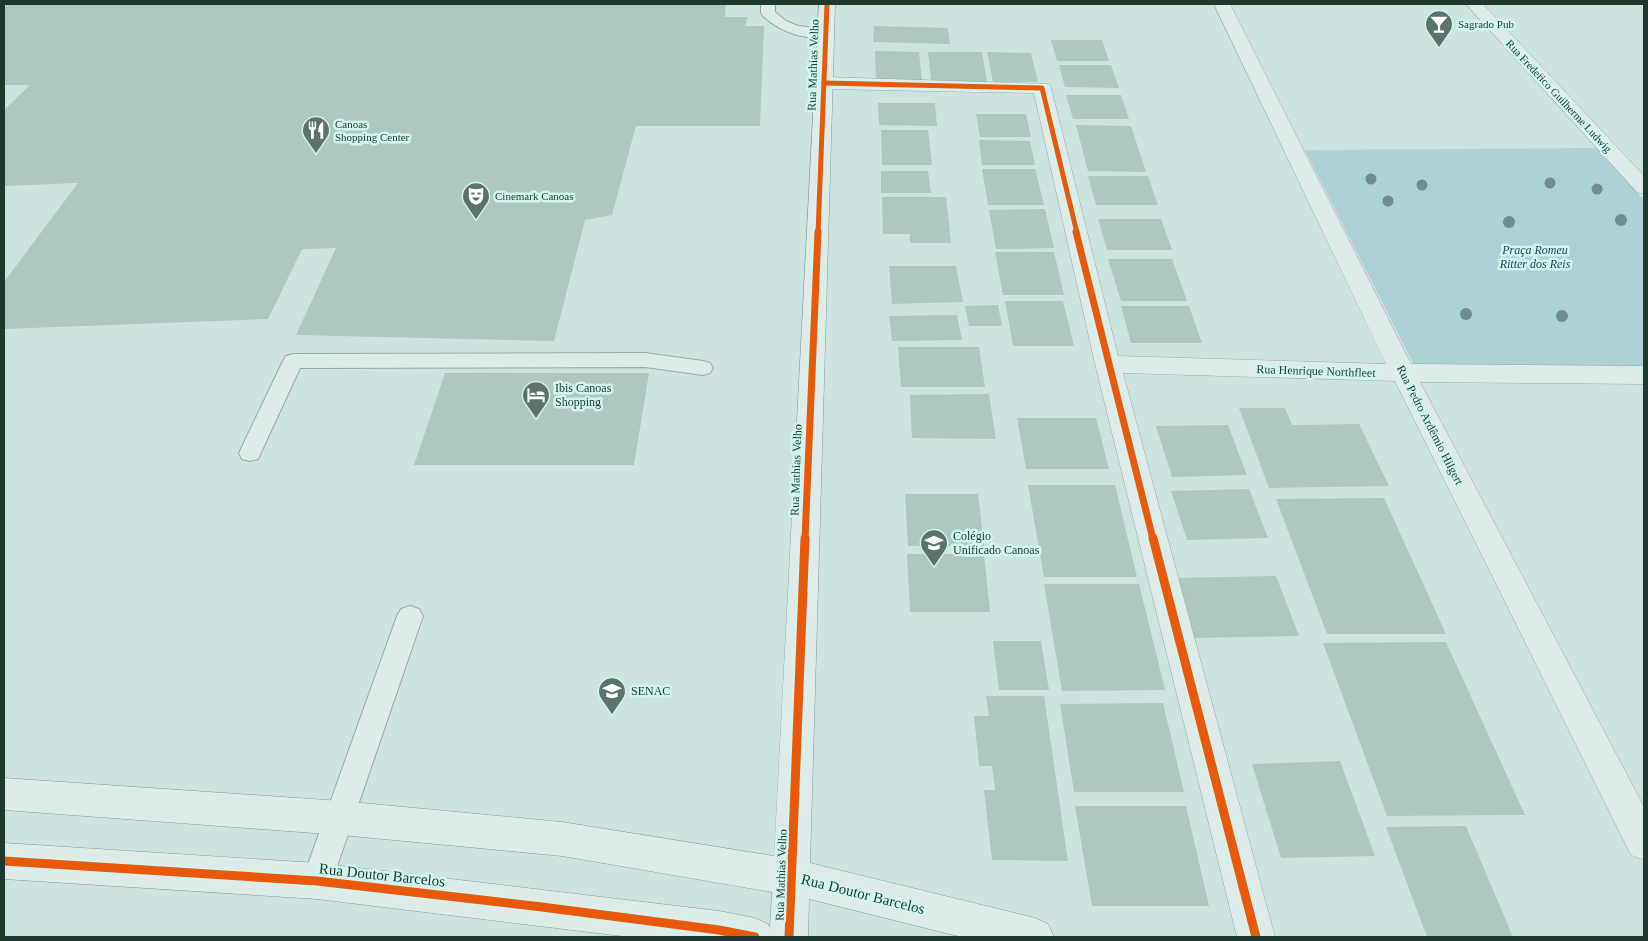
<svg xmlns="http://www.w3.org/2000/svg" width="1648" height="941" font-family="Georgia,serif">
	<rect width="100%" height="100%" fill="#cce4e0"/>
	<!-- green -->
	<path fill="#aed1d6" d="M1597,148l47,52v167l-230,-2 -109,-215z"/>
	<!-- building -->
	<g fill="#adc8be">
		<path d="M4,4h722l-1,13h23l-3,9h19l-4,100h-124l-24,89 -27,5 -31,121 -258,-6 40,-87 -34,1 -34,70 -264,10v-47l74,-99 -74,3v-76l26,-25h-26z"/>
		<path d="M874,26l74,2 2,16 -77,-2z"/>
		<path d="M1051,40h51l7,21h-52z"/>
		<path d="M875,51l44,1 3,29h-46z"/>
		<path d="M928,52h54l5,30 -56,-1z"/>
		<path d="M987,52l44,1 7,29h-45z"/>
		<path d="M1059,65h52l8,23 -54,-1z"/>
		<path d="M1066,95h55l8,24h-56z"/>
		<path d="M878,103h57l2,23 -58,-1z"/>
		<path d="M976,114h50l5,23h-51z"/>
		<path d="M1076,125l55,1 15,46 -58,-1z"/>
		<path d="M881,130h47l4,35h-50z"/>
		<path d="M979,140l51,1 5,24h-53z"/>
		<path d="M982,169h53l9,36h-56z"/>
		<path d="M881,171h47l3,22h-50z"/>
		<path d="M1088,176h60l10,29h-62z"/>
		<path d="M882,197h64l5,46h-41v-9h-27z"/>
		<path d="M1045,209l9,39 -58,1 -7,-39z"/>
		<path d="M1098,219h63l11,31h-65z"/>
		<path d="M995,252h59l10,43h-61z"/>
		<path d="M1108,259h64l15,42h-66z"/>
		<path d="M889,266h67l7,36 -71,2z"/>
		<path d="M1005,301h58l11,45h-61z"/>
		<path d="M998,305l4,21h-33l-4,-20z"/>
		<path d="M1121,306h68l13,37h-71z"/>
		<path d="M957,315l5,25 -70,1 -3,-25z"/>
		<path d="M898,347h81l6,40h-84z"/>
		<path d="M445,373h204l-15,92h-220z"/>
		<path d="M989,394l7,45 -84,-1 -2,-43z"/>
		<path d="M1239,408h46l7,17 67,-1 30,62 -120,2z"/>
		<path d="M1017,418h79l13,51h-83z"/>
		<path d="M1228,425l19,50 -75,2 -16,-51z"/>
		<path d="M1028,485h87l22,92h-93z"/>
		<path d="M1249,489l19,49 -81,2 -16,-49z"/>
		<path d="M905,494h73l6,52h-76z"/>
		<path d="M1384,498l62,136h-119l-51,-135z"/>
		<path d="M907,554h77l6,58h-80z"/>
		<path d="M1276,576l23,60 -108,2 -18,-60z"/>
		<path d="M1044,584h95l26,106 -103,1z"/>
		<path d="M993,641h48l8,49h-50z"/>
		<path d="M1446,642l79,173 -138,1 -64,-173z"/>
		<path d="M986,696h58l24,165 -76,-1 -8,-70h11l-3,-24h-13l-5,-50h15z"/>
		<path d="M1163,703l21,89h-110l-14,-88z"/>
		<path d="M1340,761l35,95 -94,2 -29,-94z"/>
		<path d="M1075,806h111l23,100h-117z"/>
		<path d="M1466,826l47,111h-86l-41,-110z"/>
	</g>
	<g fill="none" stroke-linecap="round" stroke-linejoin="round">
		<!-- lane casing -->
		<g stroke="#95a9a4" stroke-width="2">
			<g id="lane">
				<path d="M761,4h14v8l11,9 12,5 28,3 5,1 2,3 -2,3c-23,6 -51,-4 -68,-20l-2,-3z"/>
				<path d="M645,353l58,8 7,2 3,5 -3,5 -7,2 -58,-8 -345,1 -42,91 -8,2 -8,-2 -3,-6 44,-92 3,-5 7,-2z"/>
				<path d="M410,606l9,3 4,7 -91,265 -4,11 -11,4 -11,-4 -4,-11 95,-265 4,-7z"/>
			</g>
		</g>
		<!-- street casing -->
		<g stroke="#95a9a4" stroke-width="1">
			<g id="street">
				<path d="M1214,4h16l181,360 233,2v18l-224,-2 224,425v53l-13,-5 -236,-474 -272,-8 152,564h-38l-142,-573 -61,-271 -210,-4 -7,-2 -2,-4 2,-4 7,-2 225,7 2,4 67,268 268,8z"/>
				<path d="M1466,4h17l161,172v18l-7,-2z"/>
			</g>
		</g>
		<!-- secondary casing -->
		<g stroke="#859994" stroke-width="1">
			<path id="secondary" d="M819,4h16l-25,859 225,55 13,6 6,13h-92l-153,-38 -1,38h-178l-313,-38 -313,-20v-36l313,20 402,48 36,7 13,6 2,4 2,-36 -210,-36 -221,-21 -337,-25v-32l337,23 221,21 212,34z"/>
		</g>
		<!-- lane -->
		<use href="#lane" fill="#deece9" fill-rule="evenodd"/>
		<!-- street -->
		<use href="#street" fill="#deece9" fill-rule="evenodd"/>
		<!-- secondary -->
		<use href="#secondary" fill="#deece9" fill-rule="evenodd"/>
		<!-- cycleway-far2 casing -->
		<g stroke="#d1f6ef" stroke-width="8">
			<g id="cycleway-far2">
				<path d="M824,83l218,5 35,145"/>
				<path d="M818,233l9,-229"/>
			</g>
		</g>
		<!-- cycleway-far1 casing -->
		<g stroke="#d1f6ef" stroke-width="10">
			<g id="cycleway-far1">
				<path d="M1076,232l77,307"/>
				<path d="M805,539l13,-307"/>
			</g>
		</g>
		<!-- cycleway casing -->
		<g stroke="#d1f6ef" stroke-width="12">
			<g id="cycleway">
				<path d="M1153,538l103,399"/>
				<path d="M4,861l313,20 225,26 177,23 36,7"/>
				<path d="M789,937l16,-399"/>
			</g>
		</g>
		<!-- cycleway-far2 -->
		<use href="#cycleway-far2" stroke="#e8590c" stroke-width="5"/>
		<!-- cycleway-far1 -->
		<use href="#cycleway-far1" stroke="#e8590c" stroke-width="7"/>
		<!-- cycleway -->
		<use href="#cycleway" stroke="#e8590c" stroke-width="9"/>
	</g>
	<!-- trees -->
	<g fill="#708b94">
		<circle cx="1371" cy="179" r="5.5"/>
		<circle cx="1550" cy="183" r="5.5"/>
		<circle cx="1422" cy="185" r="5.5"/>
		<circle cx="1597" cy="189" r="5.5"/>
		<circle cx="1388" cy="201" r="5.5"/>
		<circle cx="1621" cy="220" r="6"/>
		<circle cx="1509" cy="222" r="6"/>
		<circle cx="1466" cy="314" r="6"/>
		<circle cx="1562" cy="316" r="6"/>
	</g>
	<!-- icons -->
	<defs>
		<g id="bar-pin" transform="scale(1.4375)"><path d="M0 17L-7.5 6A9.5 9.5 0 1 1 7.5 6Z" fill="#5a746c" stroke="#d1f6ef"/><path d="M-6-5H6L.8 .8V4.5H3.5V6h-7V4.5H-.8V.8Z" fill="#fff"/></g>
		<g id="restaurant-pin" transform="scale(1.4375)"><path d="M0 17L-7.5 6A9.5 9.5 0 1 1 7.5 6Z" fill="#5a746c" stroke="#d1f6ef"/><path d="M-5-6h1v4h1v-4h1v4h1v-4h1v5L-1.5 .5V6h-2V.5L-5-1ZM5-6V6H3V1.5H1.5Q1.5-4 5-6Z" fill="#fff"/></g>
		<g id="theatre-pin" transform="scale(1.4375)"><path d="M0 17L-7.5 6A9.5 9.5 0 1 1 7.5 6Z" fill="#5a746c" stroke="#d1f6ef"/><path d="M-5-5.5Q0-4 5-5.5V0Q5 5 0 6Q-5 5-5 0ZM-3.3-2.5H-1v1.5H-3.3ZM1-2.5H3.3v1.5H1ZM-2.8 1Q0 5.5 2.8 1Z" fill="#fff"/></g>
		<g id="hotel-pin" transform="scale(1.4375)"><path d="M0 17L-7.5 6A9.5 9.5 0 1 1 7.5 6Z" fill="#5a746c" stroke="#d1f6ef"/><path d="M-6-4.5h1.5V1H6V5H4.5V3h-9V5H-6ZM-4 0a1.8 1.8 0 1 1 3.6 0ZM.5 0V-2.5h3Q6-2.5 6 0Z" fill="#fff"/></g>
		<g id="school-pin" transform="scale(1.4375)"><path d="M0 17L-7.5 6A9.5 9.5 0 1 1 7.5 6Z" fill="#5a746c" stroke="#d1f6ef"/><path d="M0-5L7-2L0 1L-7-2ZM-4 1L0 2.5L4 1V4Q0 6-4 4Z" fill="#fff"/></g>
		<g id="university-pin" transform="scale(1.4375)"><path d="M0 17L-7.5 6A9.5 9.5 0 1 1 7.5 6Z" fill="#5a746c" stroke="#d1f6ef"/><path d="M0-5L7-2L0 1L-7-2ZM-4 1L0 2.5L4 1V4Q0 6-4 4Z" fill="#fff"/></g>
	</defs>
	<g fill-rule="evenodd">
		<use href="#bar-pin" x="1439" y="24"/>
		<use href="#restaurant-pin" x="316" y="130"/>
		<use href="#theatre-pin" x="476" y="196"/>
		<use href="#hotel-pin" x="536" y="395"/>
		<use href="#school-pin" x="934" y="543"/>
		<use href="#university-pin" x="612" y="691"/>
	</g>
	<g text-anchor="middle" stroke-width="5" stroke-linejoin="round" paint-order="stroke">
		<!-- far-poi labels -->
		<g font-size="11" fill="#1d382d" stroke="#d1f6ef" text-anchor="start">
			<text x="1458" y="28">Sagrado Pub</text>
			<text x="335" y="128">Canoas<tspan x="335" dy="13">Shopping Center</tspan></text>
			<text x="495" y="200">Cinemark Canoas</text>
		</g>
		<!-- far-street labels -->
		<g font-size="11" fill="#1d382d" stroke="#d1f6ef">
			<text transform="translate(1559 96) rotate(47)" y="4">Rua Frederico Guilherme Ludwig</text>
		</g>
		<!-- street labels -->
		<g font-size="12" fill="#1d382d" stroke="#d1f6ef">
			<text transform="translate(813 65) rotate(-88)" y="4">Rua Mathias Velho</text>
			<text transform="translate(1316 371) rotate(2)" y="4">Rua Henrique Northfleet</text>
			<text transform="translate(1430 425) rotate(63)" y="4">Rua Pedro Ardêmio Hilgert</text>
			<text transform="translate(796 470) rotate(-88)" y="4">Rua Mathias Velho</text>
			<text transform="translate(781 875) rotate(-88)" y="4">Rua Mathias Velho</text>
		</g>
		<!-- park labels -->
		<g font-size="12" font-style="italic" fill="#244355" stroke="#d1f6ef">
			<text x="1535" y="254">Praça Romeu<tspan x="1535" dy="14">Ritter dos Reis</tspan></text>
		</g>
		<!-- poi labels -->
		<g font-size="12" fill="#1d382d" stroke="#d1f6ef" text-anchor="start">
			<text x="555" y="392">Ibis Canoas<tspan x="555" dy="14">Shopping</tspan></text>
			<text x="953" y="540">Colégio<tspan x="953" dy="14">Unificado Canoas</tspan></text>
			<text x="631" y="695">SENAC</text>
		</g>
		<!-- near-street labels -->
		<g font-size="15" fill="#1d382d" stroke="#d1f6ef">
			<text transform="translate(382 875) rotate(6)" y="5">Rua Doutor Barcelos</text>
			<text transform="translate(863 894) rotate(14)" y="5">Rua Doutor Barcelos</text>
		</g>
	</g>
	<!-- border -->
	<rect width="1648" height="941" fill="none" stroke="#1d382d" stroke-width="10"/>
</svg>
